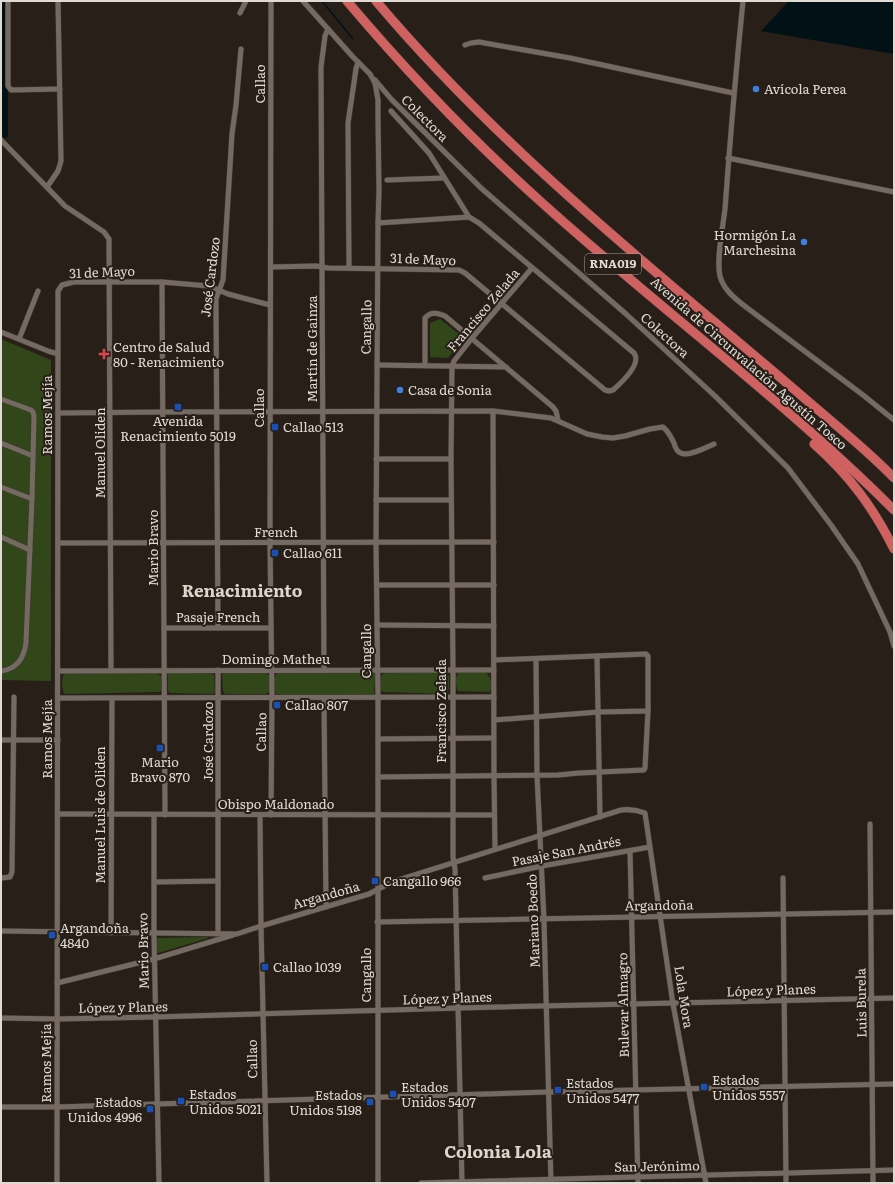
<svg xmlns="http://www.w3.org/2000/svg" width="895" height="1184" font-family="Literata,serif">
	<rect width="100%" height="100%" fill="#271f18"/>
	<!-- green -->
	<g fill="#314719">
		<path d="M440,319l24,19 -16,20 -18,-1v-34z"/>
		<path d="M1,339l50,21v321l-50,-1z"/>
		<path d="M372,671l3,3 -1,20 -92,1 -6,-1c-2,-6 -3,-18 2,-22z"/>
		<path d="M171,672l40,2 3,1 1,17 -2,2 -43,-1 -2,-2v-17z"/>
		<path d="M266,672l3,4v16l-3,2h-41l-2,-3 -1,-16 2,-2z"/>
		<path d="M386,672h59l4,4v13l-3,5 -63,-2 -3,-2c0,-7 -2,-15 6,-18z"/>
		<path d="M459,672h26c6,4 7,13 5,20l-32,-1c-3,-5 -3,-16 1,-19z"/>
		<path d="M156,673l5,3 1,14 -3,2 -95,2c-2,-5 -3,-15 0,-20z"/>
		<path d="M206,937l3,1 -51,15 -2,-2v-10l2,-3z"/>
	</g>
	<!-- water -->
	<path fill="#021116" d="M789,1h105v53l-133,-23z"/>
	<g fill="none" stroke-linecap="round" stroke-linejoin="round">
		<!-- stream -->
		<path stroke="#021116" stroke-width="1.5" d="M322,1l31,38"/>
		<!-- canal -->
		<path stroke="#021116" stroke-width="6" d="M4,1l1,134"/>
		<!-- minor casing -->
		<g stroke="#423b36" stroke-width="6">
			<g id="minor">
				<path d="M8,1v85l3,4 49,-1"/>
				<path d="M303,1l50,56 17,17 5,9 3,17v18l1,73 -1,32 -2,320 2,155v485"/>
				<path d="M743,1c-7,69 -13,139 -18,208 -2,18 -9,51 -5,67 3,12 12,20 22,28l121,91 31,25"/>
				<path d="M240,13l6,-12"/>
				<path d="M465,45l6,-2 8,-1 91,16 163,35"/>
				<path d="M375,80l17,20 89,88 145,126 89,82 73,72 43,57 27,39 32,68 4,14"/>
				<path d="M391,111l38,42 40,64"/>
				<path d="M1,140l64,66 39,26 5,7 2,432"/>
				<path d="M728,158l166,34"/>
				<path d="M387,180l57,-2"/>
				<path d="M47,187l11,-16 3,-10 -3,-160"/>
				<path d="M271,267l45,-1 12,2 131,2 6,3 140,117 4,1 4,-1c8,-7 29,-26 21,-37l-155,-130 -10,-6 -91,6"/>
				<path d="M349,268l-1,-145 8,-54 2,-7"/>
				<path d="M162,282l3,533"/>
				<path d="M1,332l47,19 10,3"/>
				<path d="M19,339l19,-48"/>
				<path d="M377,365l129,2"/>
				<path d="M425,365v-47c6,-7 13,-5 20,-2l108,91 3,4 2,9"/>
				<path d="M1,399l30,11 2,2 1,4 -2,83 -6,144c-2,15 -9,26 -25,28"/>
				<path d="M493,411l1,365 1,73"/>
				<path d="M58,413l105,-1 330,-1 58,7 36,16 15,3 11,1 12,-2 25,-7 13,-2c6,5 8,10 11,16 1,4 3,9 7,10 7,4 26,-6 33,-9"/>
				<path d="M1,443l32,13"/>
				<path d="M376,459h75"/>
				<path d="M1,487l31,12"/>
				<path d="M376,500h75"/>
				<path d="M1,537l29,13"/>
				<path d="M58,543l436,-1"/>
				<path d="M377,585h117"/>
				<path d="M377,625l117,1"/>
				<path d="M164,628h107"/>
				<path d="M218,628l-2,-322v-7l7,-19 1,-16 8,-130 4,-29 5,-56"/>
				<path d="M597,656l3,161"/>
				<path d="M536,659l1,116 7,145 7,263"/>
				<path d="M218,670v263"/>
				<path d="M324,670l-3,-603 4,-31 3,-7"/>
				<path d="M58,671l436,-1"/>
				<path d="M58,698l436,-1"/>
				<path d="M324,699l2,208"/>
				<path d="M494,720l105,-8 49,-1"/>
				<path d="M378,739l115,-1"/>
				<path d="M1,740h57"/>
				<path d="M378,777l180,-2 21,-2 65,-3 1,-2 3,-57v-55l-2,-2 -152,6"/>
				<path d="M58,814l436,1"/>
				<path d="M154,815v119l5,249"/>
				<path d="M260,815l1,111 6,257"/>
				<path d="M271,815l1,-117 -2,-155 1,-542"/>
				<path d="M870,824l3,359"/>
				<path d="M630,851l8,332"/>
				<path d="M1,878l9,-1 2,-5 2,-175"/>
				<path d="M485,878l57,-12 108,-19"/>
				<path d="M783,878l3,305"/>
				<path d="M154,882l64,-1"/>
				<path d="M377,922l517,-10"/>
				<path d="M1,931l236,3 24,-8 108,-32 23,-12 229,-72c8,-1 16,0 24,3l28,191 33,179"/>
				<path d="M111,933l1,-235"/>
				<path d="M57,983l97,-24 79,-24"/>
				<path d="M1,1018l56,1 98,-2 304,-9 435,-10"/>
				<path d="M1,1107h56l491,-15 346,-8"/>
				<path d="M57,1183l1,-892 4,-6 12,-3h88l47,4 19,8 42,11"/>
				<path d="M421,1183l473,-13"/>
				<path d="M462,1183l-7,-314 -2,-12v-187l-2,-211 1,-93 2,-5 18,-23 60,-70"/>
			</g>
		</g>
		<!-- motorway casing -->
		<g stroke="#423b36" stroke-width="10">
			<g id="motorway">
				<path d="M347,1c60,71 124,138 193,200 116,105 243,198 354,309"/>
				<path d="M376,1c96,114 209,212 323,308 37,31 74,62 111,94 28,24 58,48 84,75"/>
				<path d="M814,444c35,31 59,63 80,105"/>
			</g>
		</g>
		<!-- minor -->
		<use href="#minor" stroke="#746a61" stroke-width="5"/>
		<!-- motorway -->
		<use href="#motorway" stroke="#d06161" stroke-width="9"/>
	</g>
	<!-- markers -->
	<g fill="#3f7fe0" stroke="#271f18" stroke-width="1.5">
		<circle cx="756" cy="89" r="4"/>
		<circle cx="804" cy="242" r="4"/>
		<circle cx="400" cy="390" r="4"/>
	</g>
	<path fill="#e0444e" stroke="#271f18" stroke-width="1.5" d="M102 348h4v4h4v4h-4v4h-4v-4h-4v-4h4z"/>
	<g fill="#1a4fb4" stroke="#271f18" stroke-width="1.5">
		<rect x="174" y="403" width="8" height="8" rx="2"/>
		<rect x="271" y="423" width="8" height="8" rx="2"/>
		<rect x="271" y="549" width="8" height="8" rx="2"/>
		<rect x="273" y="701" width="8" height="8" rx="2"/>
		<rect x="156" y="744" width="8" height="8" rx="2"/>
		<rect x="371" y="877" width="8" height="8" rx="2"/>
		<rect x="48" y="931" width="8" height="8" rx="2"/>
		<rect x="261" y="963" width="8" height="8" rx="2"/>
		<rect x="700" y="1083" width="8" height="8" rx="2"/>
		<rect x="554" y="1086" width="8" height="8" rx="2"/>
		<rect x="389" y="1090" width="8" height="8" rx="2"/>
		<rect x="177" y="1097" width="8" height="8" rx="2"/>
		<rect x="366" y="1098" width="8" height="8" rx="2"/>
		<rect x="146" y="1105" width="8" height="8" rx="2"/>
	</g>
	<g text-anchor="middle" stroke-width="4" stroke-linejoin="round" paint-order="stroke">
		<!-- shield labels -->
		<rect fill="#271f18" stroke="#a8a29c" stroke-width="1" x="585" y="254" width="56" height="20" rx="3"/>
		<g font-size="12" font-weight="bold" fill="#e0dad5">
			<text x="613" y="268">RNA019</text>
		</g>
		<!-- street labels -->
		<g font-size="13" fill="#e0dad5" stroke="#271f18">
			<text transform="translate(260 84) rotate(-90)" y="5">Callao</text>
			<text transform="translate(425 118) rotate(45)" y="5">Colectora</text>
			<text transform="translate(423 259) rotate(2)" y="5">31 de Mayo</text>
			<text transform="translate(102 272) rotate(-2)" y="5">31 de Mayo</text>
			<text transform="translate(210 277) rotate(-83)" y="5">José Cardozo</text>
			<text transform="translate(483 310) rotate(-50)" y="5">Francisco Zelada</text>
			<text transform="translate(366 327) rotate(-89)" y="5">Cangallo</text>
			<text transform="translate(665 335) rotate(42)" y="5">Colectora</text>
			<text transform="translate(312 349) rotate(-90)" y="5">Martín de Gainza</text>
			<text transform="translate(749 363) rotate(41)" y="5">Avenida de Circunvalación Agustín Tosco</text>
			<text transform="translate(259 408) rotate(-90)" y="5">Callao</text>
			<text transform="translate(47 415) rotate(-90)" y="5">Ramos Mejía</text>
			<text transform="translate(100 453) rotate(-90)" y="5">Manuel Oliden</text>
			<text x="276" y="537">French</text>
			<text transform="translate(153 548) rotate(-90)" y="5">Mario Bravo</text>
			<text x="218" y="622">Pasaje French</text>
			<text transform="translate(366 651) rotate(-90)" y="5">Cangallo</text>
			<text x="276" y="664">Domingo Matheu</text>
			<text transform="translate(441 711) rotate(-90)" y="5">Francisco Zelada</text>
			<text transform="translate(261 732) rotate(-89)" y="5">Callao</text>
			<text transform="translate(47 739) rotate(-90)" y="5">Ramos Mejía</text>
			<text transform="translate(208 742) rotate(-90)" y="5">José Cardozo</text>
			<text x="276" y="809">Obispo Maldonado</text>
			<text transform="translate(100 815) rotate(-90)" y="5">Manuel Luis de Oliden</text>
			<text transform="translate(566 851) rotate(-11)" y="5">Pasaje San Andrés</text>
			<text transform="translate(326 895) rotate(-16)" y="5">Argandoña</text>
			<text transform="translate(659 905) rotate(-1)" y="5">Argandoña</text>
			<text transform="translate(533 921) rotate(-92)" y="5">Mariano Boedo</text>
			<text transform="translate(143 951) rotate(-91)" y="5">Mario Bravo</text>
			<text transform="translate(366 975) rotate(-90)" y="5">Cangallo</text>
			<text transform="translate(771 990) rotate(-2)" y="5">López y Planes</text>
			<text transform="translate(684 997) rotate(81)" y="5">Lola Mora</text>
			<text transform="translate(447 998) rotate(-2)" y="5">López y Planes</text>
			<text transform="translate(861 1003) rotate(-91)" y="5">Luis Burela</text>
			<text transform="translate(623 1005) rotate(-91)" y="5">Bulevar Almagro</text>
			<text transform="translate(123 1007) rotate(-1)" y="5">López y Planes</text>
			<text transform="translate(252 1059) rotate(-91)" y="5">Callao</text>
			<text transform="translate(46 1063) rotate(-90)" y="5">Ramos Mejía</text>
			<text transform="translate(657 1166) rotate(-1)" y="5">San Jerónimo</text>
		</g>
		<!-- poi labels -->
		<g font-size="13" fill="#e0dad5" stroke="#271f18" text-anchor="start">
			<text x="764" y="94">Avícola Perea</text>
			<text x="796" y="240" text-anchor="end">Hormigón La<tspan x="796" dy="15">Marchesina</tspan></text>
			<text x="113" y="352">Centro de Salud<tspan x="113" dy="15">80 - Renacimiento</tspan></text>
			<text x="408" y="395">Casa de Sonia</text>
			<text x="178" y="426" text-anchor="middle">Avenida<tspan x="178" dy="15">Renacimiento 5019</tspan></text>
			<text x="283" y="432">Callao 513</text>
			<text x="283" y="558">Callao 611</text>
			<text x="285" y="710">Callao 807</text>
			<text x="160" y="767" text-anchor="middle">Mario<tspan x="160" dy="15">Bravo 870</tspan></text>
			<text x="383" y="886">Cangallo 966</text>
			<text x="60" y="933">Argandoña<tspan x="60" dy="15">4840</tspan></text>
			<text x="273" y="972">Callao 1039</text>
			<text x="712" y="1085">Estados<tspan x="712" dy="15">Unidos 5557</tspan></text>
			<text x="566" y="1088">Estados<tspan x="566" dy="15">Unidos 5477</tspan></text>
			<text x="401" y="1092">Estados<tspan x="401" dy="15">Unidos 5407</tspan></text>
			<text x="189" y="1099">Estados<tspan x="189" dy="15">Unidos 5021</tspan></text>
			<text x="362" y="1100" text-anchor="end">Estados<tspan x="362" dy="15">Unidos 5198</tspan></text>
			<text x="142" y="1107" text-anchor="end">Estados<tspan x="142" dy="15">Unidos 4996</tspan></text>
		</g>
		<!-- district labels -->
		<g font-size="17" font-weight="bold" fill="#e0d5cb" stroke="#271f18">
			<text x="242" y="597">Renacimiento</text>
			<text x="498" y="1158">Colonia Lola</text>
		</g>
	</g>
	<!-- border -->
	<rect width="895" height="1184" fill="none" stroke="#e0dad5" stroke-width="4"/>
</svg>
